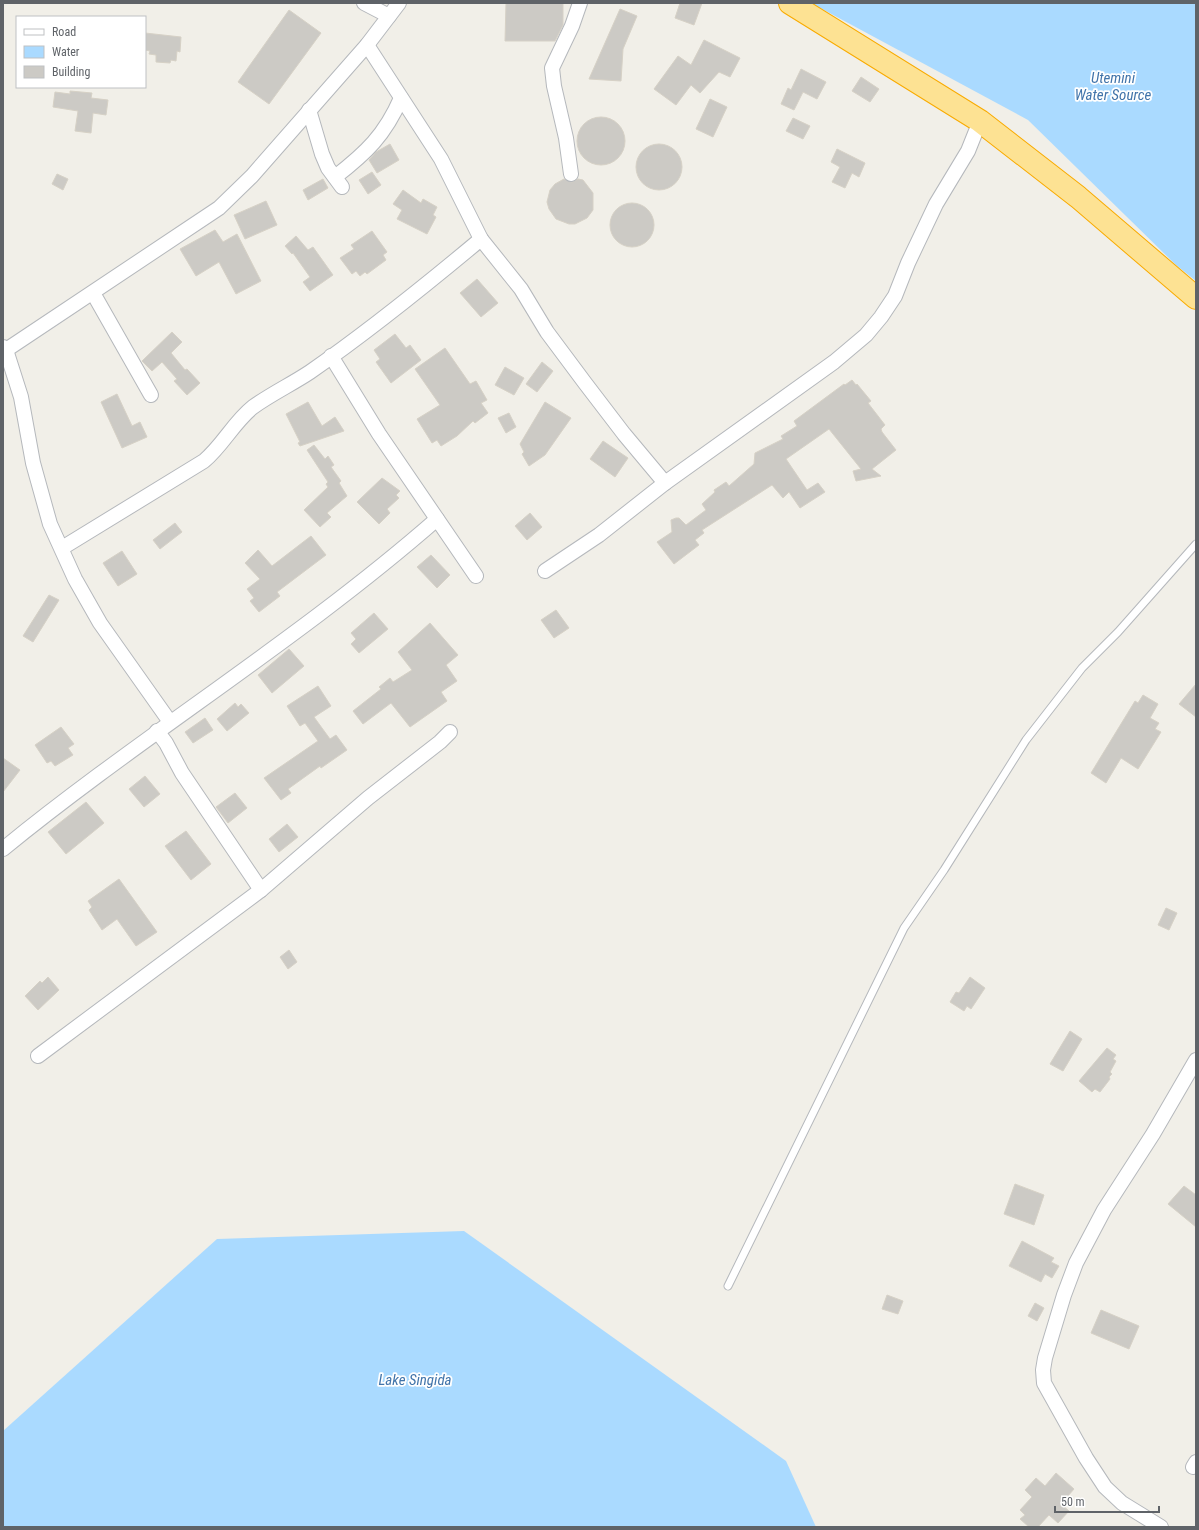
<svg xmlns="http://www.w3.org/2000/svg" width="1199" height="1530" font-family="'Roboto Condensed',sans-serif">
	<rect width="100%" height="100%" fill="#f1efe8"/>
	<!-- water -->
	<g fill="#aadaff">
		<path d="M811,3h385v278l-20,-16 -148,-145z"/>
		<path d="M464,1231l322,230 30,66h-813v-96l214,-192z"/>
	</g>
	<!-- building -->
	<g fill="#cccac5" stroke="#d6d1c6">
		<path d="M506,3h57v22l-8,16h-50z"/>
		<path d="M680,3h22l-8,22 -19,-7z"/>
		<path d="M620,9l17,7 -14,33 -2,32 -32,-2z"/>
		<path d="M289,10l32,23 -52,71 -31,-22z"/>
		<path d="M145,33l36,4 -1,15 -3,-1 -1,10 -5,-1 -1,3 -14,-1v-7l-7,-1 1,-3 -5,-1z"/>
		<path d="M704,40l36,18 -10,19 -11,-5 -19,21 -9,-8 -15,20 -22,-16 24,-33 13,9z"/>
		<path d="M801,69l25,13 -9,17 -14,-7 -9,18 -13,-6 7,-16 3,2z"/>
		<path d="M861,77l18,12 -9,13 -18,-11z"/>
		<path d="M70,91l22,2 -1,5 17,2 -2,15 -13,-2 -2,20 -16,-2 3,-20 -25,-4 2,-15 15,2z"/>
		<path d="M710,99l17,8 -14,30 -17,-8z"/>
		<circle cx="601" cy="141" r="24"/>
		<path d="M793,118l17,8 -7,13 -17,-8z"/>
		<circle cx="659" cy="167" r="23"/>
		<path d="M390,144l9,16 -22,13 -8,-13 7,-8z"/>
		<path d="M837,149l28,14 -6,14 -7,-4 -7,15 -13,-6 8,-15 -9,-5z"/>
		<path d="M372,172l9,13 -13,9 -9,-14z"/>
		<path d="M57,174l11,5 -5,11 -11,-6z"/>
		<path d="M323,179l5,9 -20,12 -5,-10z"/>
		<path d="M564,179l8,3 6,-3 5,1 10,13v17l-6,8 -12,6h-6l-13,-5 -7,-10 -2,-7 3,-12 5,-6z"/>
		<path d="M403,190l18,13 2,-4 14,8 -4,8 3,2 -9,17 -30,-15 5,-9 -9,-6z"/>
		<path d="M266,201l11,24 -32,14 -11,-24z"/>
		<circle cx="632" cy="225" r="22"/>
		<path d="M215,230l8,12 14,-8 24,47 -25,13 -17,-32 -23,14 -16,-27z"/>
		<path d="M372,231l15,21 -4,3 3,5 -19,14 -2,-2 -5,4 -4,-5 -4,3 -12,-16 14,-9 -3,-4z"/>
		<path d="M296,236l12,14 5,-3 20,28 -23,16 -7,-9 7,-5 -17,-24 -1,1 -7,-8z"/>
		<path d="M477,279l21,24 -17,14 -21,-24z"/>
		<path d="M172,332l10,10 -11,11 14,17 2,-1 13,14 -13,12 -13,-14 3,-2 -15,-17 -10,9 -10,-10z"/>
		<path d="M395,334l11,14 4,-3 11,15 -30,23 -15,-21 4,-3 -6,-9z"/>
		<path d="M445,348l25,36 6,-3 11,19 -6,3 7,10 -13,10 -2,-2 -16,15 -16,10 -4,-6 -5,3 -15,-24 23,-14 -25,-36z"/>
		<path d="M542,362l11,9 -16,21 -11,-8z"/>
		<path d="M505,367l19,11 -10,17 -19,-10z"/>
		<path d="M852,380l4,5 1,-1 14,17 -3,2 17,22 -4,4 1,3 14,18 -24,19 9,7 -25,5 -3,-10 8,-2 -32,-40 -43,30 21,31 11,-7 7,9 -25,16 -11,-16 -6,6 -11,-13 -70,45 2,3 -9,7 4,5 -25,19 -17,-22 15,-10 -1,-12 5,-2h3l7,7 20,-15 -4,-6 13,-12 -1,-2 12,-8 3,4 25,-22 1,-11 28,-14 -2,-3 16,-10 -3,-5 50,-37 1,1z"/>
		<path d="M117,394l15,32 8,-4 7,15 -25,11 -21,-46z"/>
		<path d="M308,402l14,24 13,-9 9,14 -44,15 -2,-3 2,-1 -14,-28z"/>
		<path d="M545,402l26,16 -26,37 -16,11 -7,-12 2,-2 -4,-8z"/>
		<path d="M509,413l7,14 -10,6 -8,-15z"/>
		<path d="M603,441l25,17 -13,19 -25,-18z"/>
		<path d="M314,445l11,14 3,-3 6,9 -3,2 10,14 -2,2 8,13 -20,17 4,4 -11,10 -16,-17 24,-23 -2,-3 2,-2 -21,-32z"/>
		<path d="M382,478l18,13 -4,4 3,3 -12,11 3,4 -11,11 -22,-22z"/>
		<path d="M530,513l12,14 -15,13 -12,-14z"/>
		<path d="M175,523l7,9 -22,17 -7,-9z"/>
		<path d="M311,536l15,19 -49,37 3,4 -21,16 -9,-11 4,-3 -7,-9 13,-10 -15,-16 13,-13 14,16z"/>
		<path d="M122,551l15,23 -19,12 -15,-23z"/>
		<path d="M431,555l19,20 -13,13 -20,-21z"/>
		<path d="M49,595l10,5 -26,42 -10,-6z"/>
		<path d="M556,610l13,18 -15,10 -13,-18z"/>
		<path d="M374,613l14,16 -29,24 -8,-9 5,-5 -5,-6z"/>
		<path d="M430,623l28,32 -12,10 11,16 -16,11 6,9 -37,26 -19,-24 -28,21 -10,-13 28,-22 -2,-2 11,-9 3,4 19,-12 -14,-18z"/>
		<path d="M289,649l15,17 -32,27 -14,-18z"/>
		<path d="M1196,684v33l-17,-13z"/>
		<path d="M318,686l13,20 -17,11 16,22 6,-4 11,15 -26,18 -1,-2 -32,23 3,4 -10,7 -17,-22 54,-37 -13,-18 -5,3 -13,-20z"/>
		<path d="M1143,695l15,9 -8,14 9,5 -4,6 6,3 -23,37 -17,-11 -15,25 -15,-10 44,-72 3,2z"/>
		<path d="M235,703l3,4 3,-3 8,9 -22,18 -10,-12z"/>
		<path d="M205,718l8,12 -20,13 -8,-11z"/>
		<path d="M61,727l13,17 -6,4 5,7 -18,11 -4,-5 -4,2 -12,-18z"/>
		<path d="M3,758l17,12 -17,22z"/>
		<path d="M145,776l15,18 -16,13 -15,-18z"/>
		<path d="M235,793l12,15 -19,15 -12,-16z"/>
		<path d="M86,802l18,21 -38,31 -18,-22z"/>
		<path d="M287,824l11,13 -19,15 -10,-13z"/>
		<path d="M186,831l25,33 -20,16 -26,-34z"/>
		<path d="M119,879l38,53 -21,14 -19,-27 -15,11 -13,-20 3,-3 -4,-6z"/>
		<path d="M1166,908l11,5 -8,17 -11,-5z"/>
		<path d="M289,950l8,12 -9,7 -8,-12z"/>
		<path d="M48,977l11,13 -21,20 -13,-14 15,-15 2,2z"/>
		<path d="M970,977l15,11 -14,21 -4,-3 -3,5 -14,-9 6,-10 3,1z"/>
		<path d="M1070,1031l12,8 -19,32 -13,-7z"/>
		<path d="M1107,1048l9,7 -3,4 3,2 -6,11 2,2 -3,3 1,2 -10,13 -5,-3 -3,3 -13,-11z"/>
		<path d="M1015,1184l29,11 -10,30 -30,-11z"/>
		<path d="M1184,1186l12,9v32l-28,-23z"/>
		<path d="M1022,1241l32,17 -3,4 8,4 -7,12 -7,-4 -4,8 -32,-16z"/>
		<path d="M887,1295l16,6 -5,13 -16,-5z"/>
		<path d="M1035,1303l9,5 -7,13 -9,-5z"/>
		<path d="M1101,1310l38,16 -10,23 -38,-16z"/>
		<path d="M1056,1473l18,16 -13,15 8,7 -11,12 -9,-8 -11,12h-9l-9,-8 5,-4 -5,-5 12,-13 -7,-7 11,-12 9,8z"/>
	</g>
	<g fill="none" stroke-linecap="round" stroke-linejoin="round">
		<!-- lane casing -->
		<g stroke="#b5b8bc" stroke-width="9">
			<path id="lane" d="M728,1286l176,-358 40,-58 82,-130 56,-72 36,-36 78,-88"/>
		</g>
		<!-- street casing -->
		<g stroke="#b5b8bc" stroke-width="16">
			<g id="street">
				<path d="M364,3l25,13"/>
				<path d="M367,45l74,114 40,80 40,50 26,43 38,51 39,51 41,49"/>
				<path d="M309,110l13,44 6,14 14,19"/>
				<path d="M571,174l-5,-36 -12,-52 -2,-18 20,-42 8,-23"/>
				<path d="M335,177c31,-24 50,-42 66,-79"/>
				<path d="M93,293l58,102"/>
				<path d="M3,347l3,3 15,47 12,66 17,61 25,55 25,44 70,99"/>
				<path d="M6,350l213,-142 33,-32 115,-131 32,-42"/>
				<path d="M331,356l48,78 97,142"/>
				<path d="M62,548l142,-87c19,-16 30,-39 49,-54 18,-13 39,-23 57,-35 59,-41 116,-87 171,-133"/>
				<path d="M545,571l54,-36 66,-52 169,-121 32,-27 15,-18 14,-21 13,-33 28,-59 32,-53 12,-30"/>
				<path d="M157,731l9,12 16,30 79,117"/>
				<path d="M3,849c141,-115 297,-210 434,-330"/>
				<path d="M38,1056l223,-166 107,-92 72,-56 10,-10"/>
				<path d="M1193,1467l3,-5"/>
				<path d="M1161,1527l-39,-24 -17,-16 -19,-29 -42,-75 -1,-13 2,-12 19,-63 12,-32 28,-53 49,-76 43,-74"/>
			</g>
		</g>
		<!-- highway casing -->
		<g stroke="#f9ab00" stroke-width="24">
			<path id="highway" d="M790,3l190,118 98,76 118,101"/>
		</g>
		<!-- lane -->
		<use href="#lane" stroke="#fff" stroke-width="7"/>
		<!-- street -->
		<use href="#street" stroke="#fff" stroke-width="14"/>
		<!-- highway -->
		<use href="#highway" stroke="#fde293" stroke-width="22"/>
	</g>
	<g text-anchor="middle" stroke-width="3.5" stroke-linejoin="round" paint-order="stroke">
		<!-- water labels -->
		<g font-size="15" font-style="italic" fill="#4174aa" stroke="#fff">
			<text x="1113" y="83">Utemini<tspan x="1113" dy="17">Water Source</tspan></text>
			<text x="415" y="1385">Lake Singida</text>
		</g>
	</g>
	<!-- border -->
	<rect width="1199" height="1530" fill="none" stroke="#5f6368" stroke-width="8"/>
	<!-- legend -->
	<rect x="16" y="16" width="130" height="72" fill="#ffffff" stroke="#bfc1c3"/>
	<rect x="24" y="29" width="20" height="6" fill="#ffffff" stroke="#bfc1c3"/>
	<text x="52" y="36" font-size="12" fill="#5f6368">Road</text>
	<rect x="24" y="46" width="20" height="12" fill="#aadaff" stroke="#bfc1c3"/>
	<text x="52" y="56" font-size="12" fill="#5f6368">Water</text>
	<rect x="24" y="66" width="20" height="12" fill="#cccac5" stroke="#bfc1c3"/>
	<text x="52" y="76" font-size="12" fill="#5f6368">Building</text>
	<!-- scale -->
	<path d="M1055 1506v6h104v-6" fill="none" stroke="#5f6368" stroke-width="2"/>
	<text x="1061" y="1506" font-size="12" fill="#5f6368" stroke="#ffffff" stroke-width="3" paint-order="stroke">50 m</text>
</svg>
